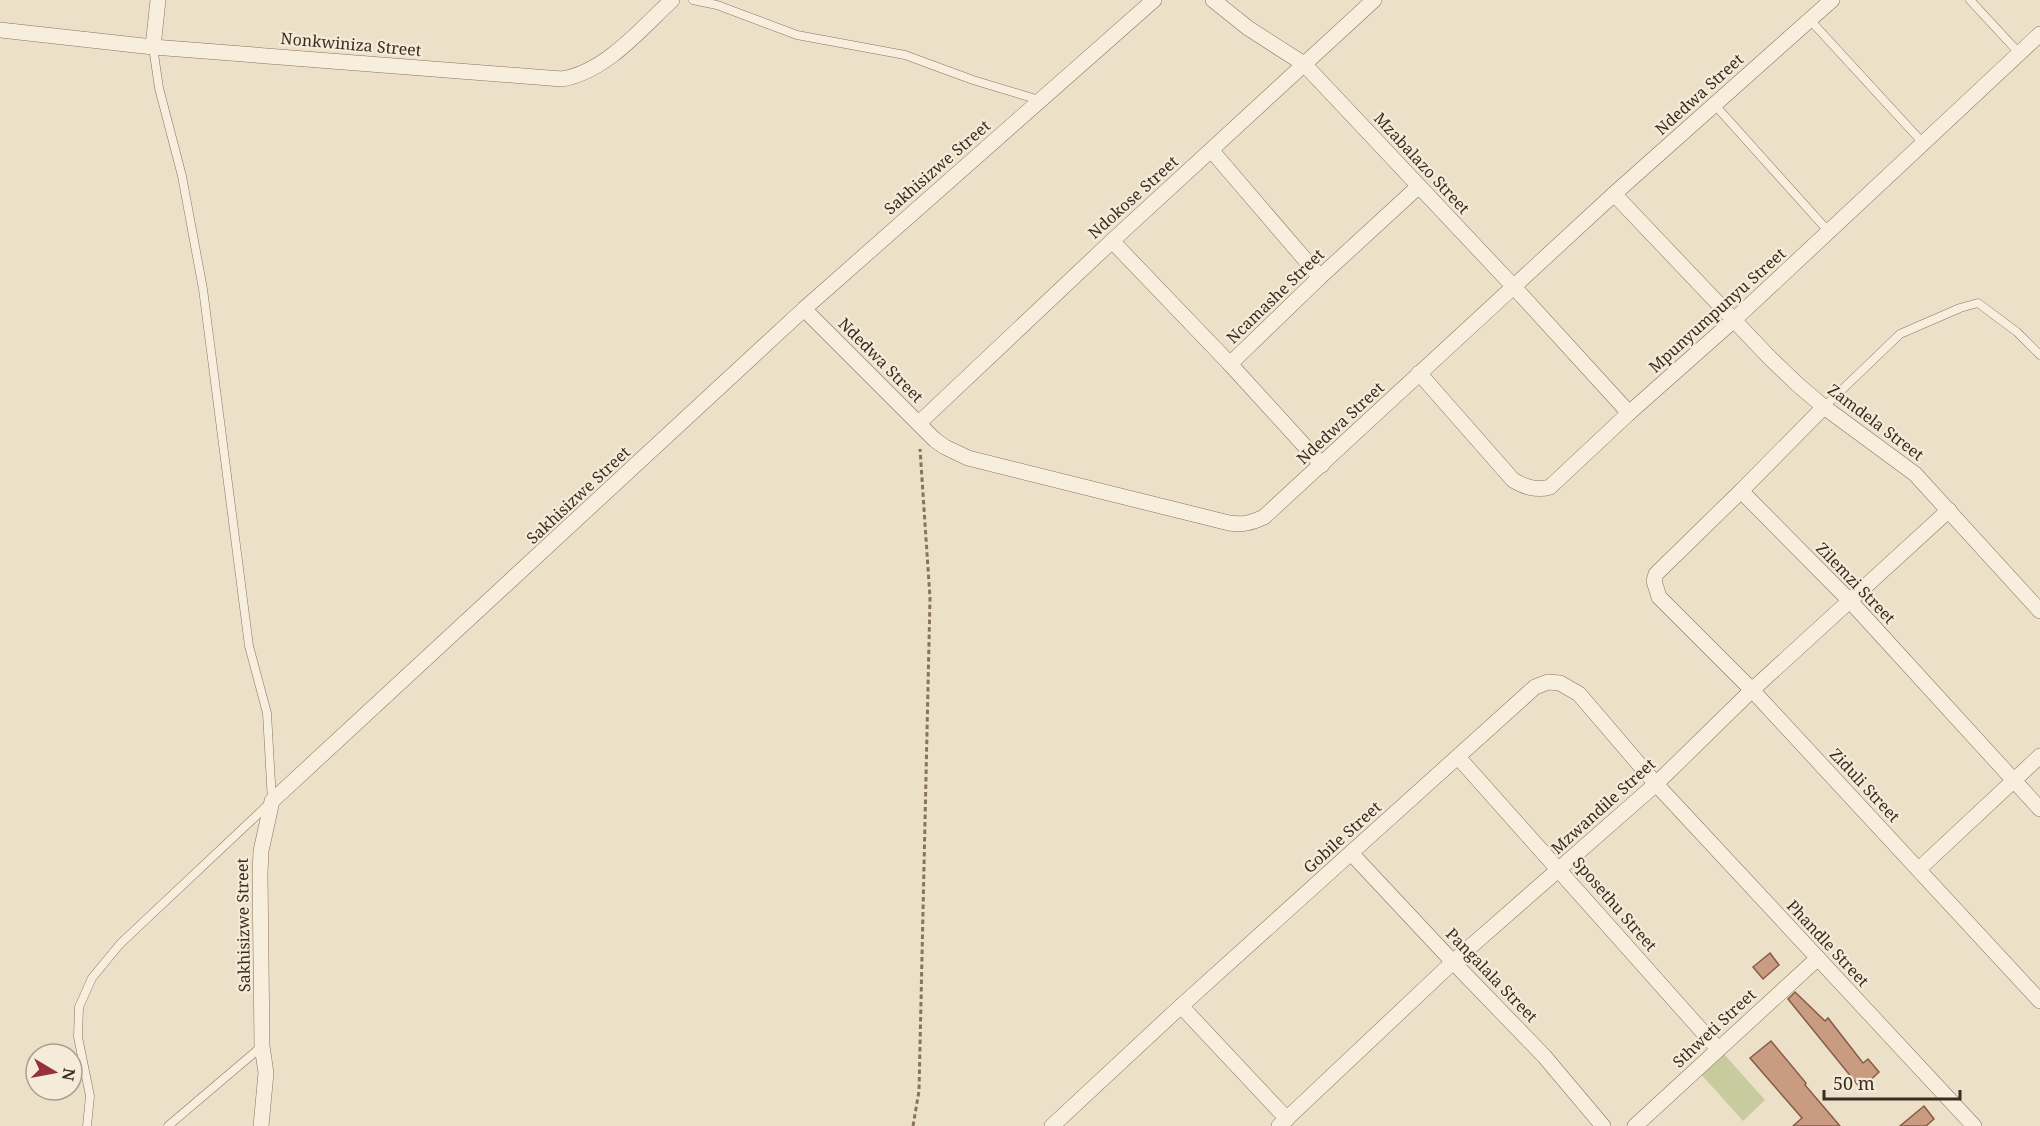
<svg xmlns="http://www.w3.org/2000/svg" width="2040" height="1126" font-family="'Noto Serif',serif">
	<rect width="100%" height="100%" fill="#ede0c9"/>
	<!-- green -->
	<path fill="#c8cb9d" d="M1723,1053l42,47 -22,21 -43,-48z"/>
	<!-- building -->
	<g fill="#c99b81" stroke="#875c46" stroke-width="1.5">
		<path d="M1770,953l9,12 -16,14 -10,-12z"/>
		<path d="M1795,992l30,29 3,-3 35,45 5,-4 11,13 -18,17 -73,-90z"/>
		<path d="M1771,1041l35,42 -1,2 35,41h-47l9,-8 -52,-60z"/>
		<path d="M1924,1106l10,13 -8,7h-26z"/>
	</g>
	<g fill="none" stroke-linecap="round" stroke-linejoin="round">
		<!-- service casing -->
		<g stroke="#89735f" stroke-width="9">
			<g id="service">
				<path d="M693,0l24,5 80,30 108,20 68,25 66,20"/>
				<path d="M1970,0l49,53"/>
				<path d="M1810,20l113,123"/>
				<path d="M1714,104l115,128"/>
				<path d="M1824,407l76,-73 60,-26 18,-5 39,29 23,23"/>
				<path d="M87,1126l3,-30 -12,-59 1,-30 13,-29 28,-34 152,-143 -5,-88 -18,-67 -46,-357 -21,-113 -23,-88 -6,-41"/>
				<path d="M168,1126l93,-79"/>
			</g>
		</g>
		<!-- minor casing -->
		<g stroke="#89735f" stroke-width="16">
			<g id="minor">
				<path d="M1213,0l35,28 56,36 210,223 115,126"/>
				<path d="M0,30l153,17 409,32c43,-7 79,-50 110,-79"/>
				<path d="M153,47l5,-47"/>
				<path d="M1212,151l108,126"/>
				<path d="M1614,194l155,163 28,27 27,23 91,67 125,137"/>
				<path d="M1112,241l118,123"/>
				<path d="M804,309l131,131 10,7 23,11 261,65c14,2 22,0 35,-6l350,-323 218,-194"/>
				<path d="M1419,373l94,107c12,7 23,11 37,7l79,-74 105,-93 306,-286"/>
				<path d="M919,423l193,-182 262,-241"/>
				<path d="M1322,465l-92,-101 90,-87 99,-91"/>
				<path d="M1741,491l83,-84"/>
				<path d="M1458,757l260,292"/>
				<path d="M2040,809l-190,-208 -109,-110 -85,83 -2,7 5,16 93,93 288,311"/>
				<path d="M1351,853l102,109 91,94 59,70"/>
				<path d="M1919,869l121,-113"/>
				<path d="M1181,1006l106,113"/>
				<path d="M261,1126l5,-53 -4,-27 -2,-172 1,-23 11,-50 532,-492 350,-309"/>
				<path d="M1052,1126l129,-120 354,-319 13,-5 12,1 19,11 77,90 318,342"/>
				<path d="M1279,1126l174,-164 203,-178 96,-94 197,-180"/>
				<path d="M1635,1126l183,-168"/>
			</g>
		</g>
		<!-- path -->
		<path stroke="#89735f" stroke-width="3" stroke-dasharray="4.5 3" stroke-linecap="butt" d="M913,1126l6,-35 11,-493 -10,-149"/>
		<!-- service -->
		<use href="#service" stroke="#f8eedd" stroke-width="8"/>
		<!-- minor -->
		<use href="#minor" stroke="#f8eedd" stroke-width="15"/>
	</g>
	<g text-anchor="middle" stroke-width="4.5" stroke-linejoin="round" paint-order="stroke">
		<!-- street labels -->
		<g font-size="16" fill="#3a2c21" stroke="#f5ebd9">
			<text transform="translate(351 44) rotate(5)" y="6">Nonkwiniza Street</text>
			<text transform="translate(1699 94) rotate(-42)" y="6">Ndedwa Street</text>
			<text transform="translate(1422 163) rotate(47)" y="6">Mzabalazo Street</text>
			<text transform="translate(937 167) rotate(-41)" y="6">Sakhisizwe Street</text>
			<text transform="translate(1133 197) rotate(-42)" y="6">Ndokose Street</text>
			<text transform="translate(1275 296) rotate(-44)" y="6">Ncamashe Street</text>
			<text transform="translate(1717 310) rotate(-42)" y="6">Mpunyumpunyu Street</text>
			<text transform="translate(881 360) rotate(45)" y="6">Ndedwa Street</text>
			<text transform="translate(1876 422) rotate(37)" y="6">Zamdela Street</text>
			<text transform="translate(1340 423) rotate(-43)" y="6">Ndedwa Street</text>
			<text transform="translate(578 495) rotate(-43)" y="6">Sakhisizwe Street</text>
			<text transform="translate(1856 583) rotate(46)" y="6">Zilemzi Street</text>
			<text transform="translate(1865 785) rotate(47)" y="6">Ziduli Street</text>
			<text transform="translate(1603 806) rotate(-42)" y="6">Mzwandile Street</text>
			<text transform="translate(1342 837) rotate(-42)" y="6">Gobile Street</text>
			<text transform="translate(1615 904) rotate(49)" y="6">Sposethu Street</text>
			<text transform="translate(243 925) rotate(-91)" y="6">Sakhisizwe Street</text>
			<text transform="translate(1828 943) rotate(47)" y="6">Phandle Street</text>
			<text transform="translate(1492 975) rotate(46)" y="6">Pangalala Street</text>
			<text transform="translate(1714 1028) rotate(-43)" y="6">Sthweti Street</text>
		</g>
	</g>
	<!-- north arrow -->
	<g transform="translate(54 1072) rotate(100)"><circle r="28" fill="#f5ebd9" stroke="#aa9f8f" stroke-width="1.5"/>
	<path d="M0-4.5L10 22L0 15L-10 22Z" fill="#953138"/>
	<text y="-9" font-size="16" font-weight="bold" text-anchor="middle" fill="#3a2c21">N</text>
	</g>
	<!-- scale -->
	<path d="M1824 1090v9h136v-9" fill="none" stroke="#3a2c21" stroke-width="3"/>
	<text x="1833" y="1090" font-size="18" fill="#3a2c21" stroke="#f5ebd9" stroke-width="4.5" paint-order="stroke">50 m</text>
</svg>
